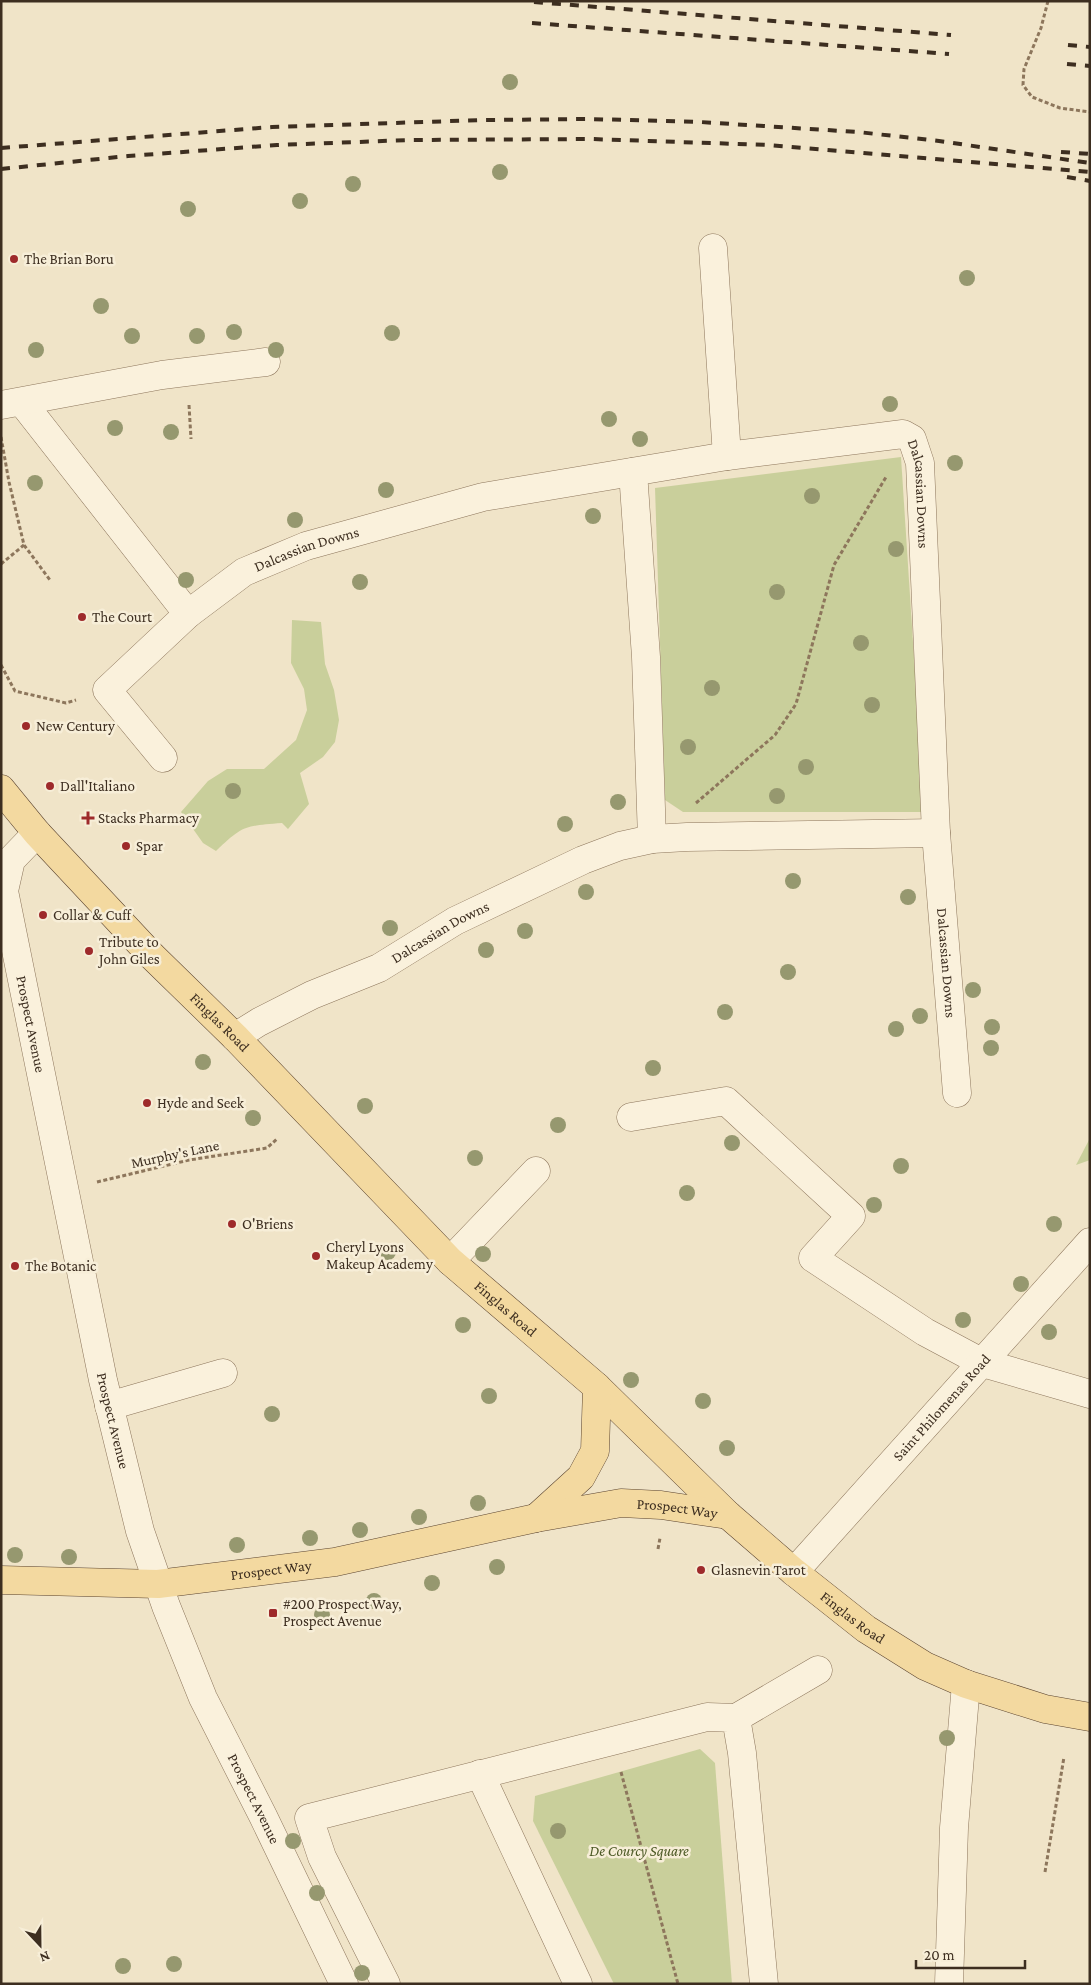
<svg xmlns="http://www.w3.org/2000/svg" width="1091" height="1985" font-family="'Crimson Pro',serif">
	<rect width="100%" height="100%" fill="#f0e4c8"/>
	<!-- green -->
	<g fill="#c9cf9b">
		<path d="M901,457l23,355h-241l-18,-12 -10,-312z"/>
		<path d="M292,620l29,2 4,42 9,26 5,30 -4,22 -12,15 -23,16 9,31 -21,25 -6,-6c-37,3 -39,2 -66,28l-13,-8 -22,-31 27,-31 19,-12h37l32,-29 11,-30 -3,-21 -13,-26z"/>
		<path d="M1090,1138v22l-14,5z"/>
		<path d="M700,1749l15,14 17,221h-118l-81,-163 2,-25z"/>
	</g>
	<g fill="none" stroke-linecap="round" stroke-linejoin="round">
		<!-- minor casing -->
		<g stroke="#8d765c" stroke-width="29">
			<g id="minor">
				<path d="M713,248l14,208"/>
				<path d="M22,402l166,212"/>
				<path d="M1,405l161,-30 104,-13"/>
				<path d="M633,472l13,185 6,182"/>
				<path id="s1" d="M163,758l-56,-68 81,-76 56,-42 62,-26 177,-49 244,-41 176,-22 9,5 8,24 16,370 21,260"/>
				<path id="s2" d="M37,833l-26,27 -7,31 99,489 37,151 26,75 37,92 60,118 81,168"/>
				<path id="s3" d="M235,1037l24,-15 53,-27 67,-27 76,-47 128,-61 37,-14 32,-7 35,-2 249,-4"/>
				<path d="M631,1117l95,-16 125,115 -38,42 112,74 58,31 107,31"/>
				<path d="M450,1261l86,-90"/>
				<path d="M109,1406l114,-33"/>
				<path id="s4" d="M794,1572l296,-330"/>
				<path d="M736,1718l82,-48"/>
				<path d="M480,1774l98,210"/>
				<path d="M386,1984l-64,-127 -13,-39 398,-101 29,1 6,35 22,231"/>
				<path d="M949,1984l5,-156 12,-144"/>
			</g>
		</g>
		<!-- major casing -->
		<g stroke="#5b4430" stroke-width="29">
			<g id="major">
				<path id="s5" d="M1,789l36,44 115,123 83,81 215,224 147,126 131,128 66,57 72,57 59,37 41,18 79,25 45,8"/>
				<path d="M536,1518l45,-41 14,-26 2,-64"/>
				<path id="s6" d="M1,1580l157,4 177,-22 201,-44 85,-15 40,2 67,10"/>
			</g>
		</g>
		<!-- path -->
		<g stroke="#8d765c" stroke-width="3" stroke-dasharray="4 2.5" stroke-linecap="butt">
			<path d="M1048,1l-7,27 -17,41 -1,16 9,12 28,11 30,4"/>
			<path d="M189,405l2,34"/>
			<path d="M1,437l8,45 15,63 26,35"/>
			<path d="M1,564l23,-19"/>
			<path d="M1,665l14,26 51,12 10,-3"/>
			<path d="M696,803l79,-68 21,-31 38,-139 52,-88"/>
			<path d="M97,1182l92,-22 78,-12 11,-10"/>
			<path d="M658,1549l2,-11"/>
			<path d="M621,1772l57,212"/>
			<path d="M1045,1872l19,-115"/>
		</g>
		<!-- minor -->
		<use href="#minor" stroke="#faf1dc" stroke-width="28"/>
		<!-- major -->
		<use href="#major" stroke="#f3d9a0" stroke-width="28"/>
		<!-- rail -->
		<g stroke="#3d2e20" stroke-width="4" stroke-dasharray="9 9" stroke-linecap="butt">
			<path d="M534,2l417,33"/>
			<path d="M532,23l417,31"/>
			<path d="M1068,45l22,2"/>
			<path d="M1067,64l23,2"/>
			<path d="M1,148l271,-21 212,-7 105,-1 111,3 158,10 81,9 151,22"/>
			<path d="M1061,152l29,2"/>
			<path d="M1,169l127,-13 149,-11 133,-5 181,-1 178,6 321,27"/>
			<path d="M1067,177l23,4"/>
		</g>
	</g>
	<!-- trees -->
	<g fill="#96986f">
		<circle cx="510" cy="82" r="8"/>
		<circle cx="500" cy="172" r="8"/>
		<circle cx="353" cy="184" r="8"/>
		<circle cx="300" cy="201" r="8"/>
		<circle cx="188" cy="209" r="8"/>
		<circle cx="967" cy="278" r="8"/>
		<circle cx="101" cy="306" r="8"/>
		<circle cx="234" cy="332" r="8"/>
		<circle cx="392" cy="333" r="8"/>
		<circle cx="132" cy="336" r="8"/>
		<circle cx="197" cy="336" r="8"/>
		<circle cx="36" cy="350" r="8"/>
		<circle cx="276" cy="350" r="8"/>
		<circle cx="890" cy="404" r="8"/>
		<circle cx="609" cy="419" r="8"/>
		<circle cx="115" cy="428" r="8"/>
		<circle cx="171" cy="432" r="8"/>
		<circle cx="640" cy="439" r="8"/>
		<circle cx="955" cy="463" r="8"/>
		<circle cx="35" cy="483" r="8"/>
		<circle cx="386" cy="490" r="8"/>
		<circle cx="812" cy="496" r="8"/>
		<circle cx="593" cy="516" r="8"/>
		<circle cx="295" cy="520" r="8"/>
		<circle cx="896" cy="549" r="8"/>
		<circle cx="186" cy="580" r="8"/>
		<circle cx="360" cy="582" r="8"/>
		<circle cx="777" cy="592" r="8"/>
		<circle cx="861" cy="643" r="8"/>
		<circle cx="712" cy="688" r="8"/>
		<circle cx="872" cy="705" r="8"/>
		<circle cx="688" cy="747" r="8"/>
		<circle cx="806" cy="767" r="8"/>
		<circle cx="233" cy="791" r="8"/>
		<circle cx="777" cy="796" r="8"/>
		<circle cx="618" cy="802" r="8"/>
		<circle cx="565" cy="824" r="8"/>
		<circle cx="793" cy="881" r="8"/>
		<circle cx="586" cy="892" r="8"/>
		<circle cx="908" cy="897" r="8"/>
		<circle cx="390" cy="928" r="8"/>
		<circle cx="525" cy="931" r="8"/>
		<circle cx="486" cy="950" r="8"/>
		<circle cx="788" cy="972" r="8"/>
		<circle cx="973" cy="990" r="8"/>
		<circle cx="725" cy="1012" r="8"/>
		<circle cx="920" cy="1016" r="8"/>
		<circle cx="992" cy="1027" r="8"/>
		<circle cx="896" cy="1029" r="8"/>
		<circle cx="991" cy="1048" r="8"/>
		<circle cx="203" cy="1062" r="8"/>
		<circle cx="653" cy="1068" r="8"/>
		<circle cx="365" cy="1106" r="8"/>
		<circle cx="253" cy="1118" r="8"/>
		<circle cx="558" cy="1125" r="8"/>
		<circle cx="732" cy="1143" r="8"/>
		<circle cx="475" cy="1158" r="8"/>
		<circle cx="901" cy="1166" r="8"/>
		<circle cx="687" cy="1193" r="8"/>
		<circle cx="874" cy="1205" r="8"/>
		<circle cx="1054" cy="1224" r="8"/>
		<circle cx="388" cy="1252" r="8"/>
		<circle cx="483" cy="1254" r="8"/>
		<circle cx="1021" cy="1284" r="8"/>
		<circle cx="963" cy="1320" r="8"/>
		<circle cx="463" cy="1325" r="8"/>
		<circle cx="1049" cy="1332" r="8"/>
		<circle cx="631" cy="1380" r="8"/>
		<circle cx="489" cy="1396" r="8"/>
		<circle cx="703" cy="1401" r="8"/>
		<circle cx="272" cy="1414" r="8"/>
		<circle cx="727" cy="1448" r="8"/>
		<circle cx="478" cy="1503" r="8"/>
		<circle cx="419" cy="1517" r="8"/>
		<circle cx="360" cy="1530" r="8"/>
		<circle cx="310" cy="1538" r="8"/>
		<circle cx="237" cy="1545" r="8"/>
		<circle cx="15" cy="1555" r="8"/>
		<circle cx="69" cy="1557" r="8"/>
		<circle cx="497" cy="1567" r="8"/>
		<circle cx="432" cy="1583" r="8"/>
		<circle cx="374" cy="1601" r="8"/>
		<circle cx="322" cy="1615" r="8"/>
		<circle cx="947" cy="1738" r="8"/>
		<circle cx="558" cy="1831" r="8"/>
		<circle cx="293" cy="1841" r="8"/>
		<circle cx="317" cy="1893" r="8"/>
		<circle cx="174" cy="1964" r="8"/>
		<circle cx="123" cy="1966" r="8"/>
		<circle cx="362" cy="1973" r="8"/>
	</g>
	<!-- markers -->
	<g fill="#9e2a2b" stroke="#f7eed8" stroke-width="2">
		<circle cx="14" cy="259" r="5"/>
		<circle cx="82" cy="617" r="5"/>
		<circle cx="26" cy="726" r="5"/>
		<circle cx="50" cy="786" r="5"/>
		<path d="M85.5 810.5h5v5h5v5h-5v5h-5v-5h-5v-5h5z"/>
		<circle cx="126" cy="846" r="5"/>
		<circle cx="43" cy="915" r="5"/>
		<circle cx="89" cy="951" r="5"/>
		<circle cx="147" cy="1103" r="5"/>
		<circle cx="232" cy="1224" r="5"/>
		<circle cx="316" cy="1256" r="5"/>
		<circle cx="15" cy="1266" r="5"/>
		<circle cx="701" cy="1570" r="5"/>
		<rect x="268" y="1608" width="10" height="10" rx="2.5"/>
	</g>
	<g text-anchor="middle" stroke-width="5" stroke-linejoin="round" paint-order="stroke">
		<!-- poi labels -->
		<g font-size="15" fill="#3d2e20" stroke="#f7eed8" text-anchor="start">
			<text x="24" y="264">The Brian Boru</text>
			<text x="92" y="622">The Court</text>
			<text x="36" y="731">New Century</text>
			<text x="60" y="791">Dall'Italiano</text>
			<text x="98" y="823">Stacks Pharmacy</text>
			<text x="136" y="851">Spar</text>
			<text x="53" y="920">Collar &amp; Cuff</text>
			<text x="99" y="947">Tribute to<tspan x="99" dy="17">John Giles</tspan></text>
			<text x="157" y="1108">Hyde and Seek</text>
			<text x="242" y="1229">O'Briens</text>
			<text x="326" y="1252">Cheryl Lyons<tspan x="326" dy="17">Makeup Academy</tspan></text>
			<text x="25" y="1271">The Botanic</text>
			<text x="711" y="1575">Glasnevin Tarot</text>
			<text x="283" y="1609">#200 Prospect Way,<tspan x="283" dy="17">Prospect Avenue</tspan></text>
		</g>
		<!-- street labels -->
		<g font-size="15" fill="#3d2e20" stroke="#f7eed8">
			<text dy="5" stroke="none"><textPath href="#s1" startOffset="1011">Dalcassian Downs</textPath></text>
			<text dy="5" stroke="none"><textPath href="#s1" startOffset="336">Dalcassian Downs</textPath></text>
			<text dy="5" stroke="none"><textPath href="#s3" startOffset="231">Dalcassian Downs</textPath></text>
			<text dy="5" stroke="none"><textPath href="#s1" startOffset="1481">Dalcassian Downs</textPath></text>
			<text dy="5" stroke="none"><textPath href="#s5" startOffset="320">Finglas Road</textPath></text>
			<text dy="5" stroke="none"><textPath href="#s2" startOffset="205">Prospect Avenue</textPath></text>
			<text transform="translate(175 1154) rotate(-12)" y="5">Murphy's Lane</text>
			<text dy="5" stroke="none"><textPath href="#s5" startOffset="725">Finglas Road</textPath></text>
			<text dy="5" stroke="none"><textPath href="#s4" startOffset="221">Saint Philomenas Road</textPath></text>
			<text dy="5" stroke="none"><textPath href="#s2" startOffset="610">Prospect Avenue</textPath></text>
			<text dy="5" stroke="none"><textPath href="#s6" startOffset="684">Prospect Way</textPath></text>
			<text dy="5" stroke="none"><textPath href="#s6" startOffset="271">Prospect Way</textPath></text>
			<text dy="5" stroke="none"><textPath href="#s5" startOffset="1190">Finglas Road</textPath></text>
			<text dy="5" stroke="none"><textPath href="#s2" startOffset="1015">Prospect Avenue</textPath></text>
		</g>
		<!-- park labels -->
		<g font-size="15" font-style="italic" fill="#4d5a26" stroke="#f7eed8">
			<text x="639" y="1856">De Courcy Square</text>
		</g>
	</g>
	<!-- border -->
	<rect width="1091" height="1985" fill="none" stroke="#3d2e20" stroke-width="5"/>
	<!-- north arrow -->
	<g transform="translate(40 1945) rotate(158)" stroke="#f7eed8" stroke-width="4" paint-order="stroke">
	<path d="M0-4L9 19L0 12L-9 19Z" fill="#3d2e20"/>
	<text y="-8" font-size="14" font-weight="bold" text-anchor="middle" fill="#3d2e20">N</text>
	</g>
	<!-- scale -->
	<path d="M916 1960v8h109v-8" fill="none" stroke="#3d2e20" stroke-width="2.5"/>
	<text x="924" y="1960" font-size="15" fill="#3d2e20" stroke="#f7eed8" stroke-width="4" paint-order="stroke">20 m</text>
</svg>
